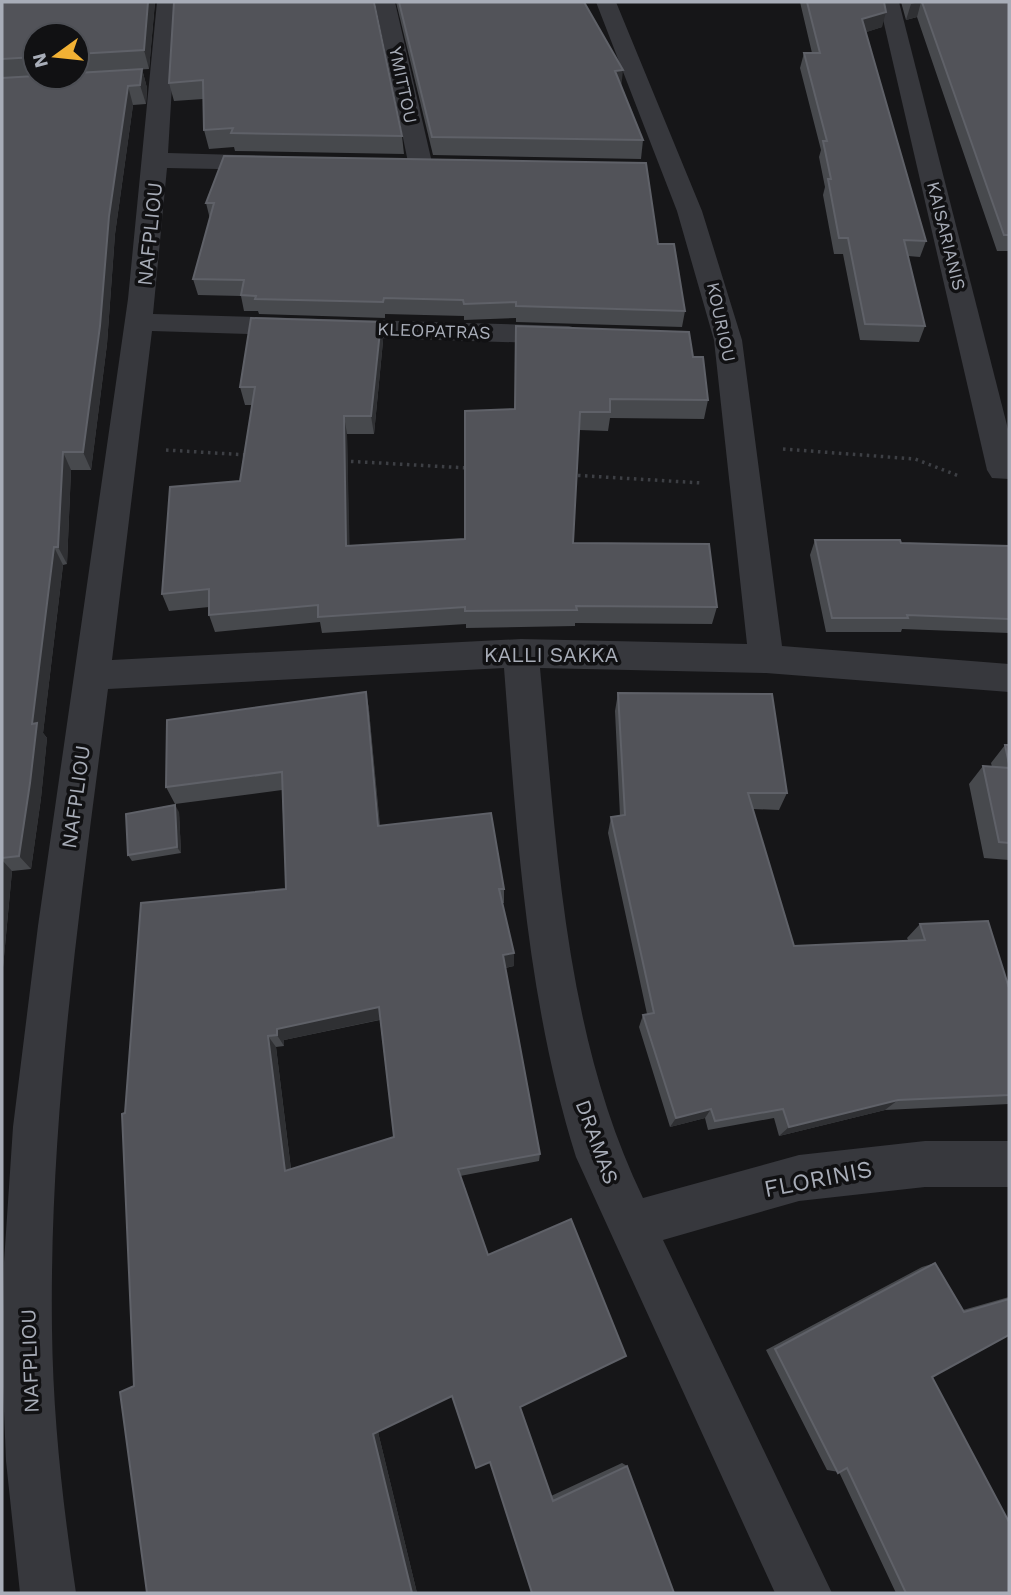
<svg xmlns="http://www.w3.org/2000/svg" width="1011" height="1595" font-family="'Work Sans',sans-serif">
	<rect width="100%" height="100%" fill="#161618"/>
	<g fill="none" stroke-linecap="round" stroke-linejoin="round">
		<!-- path -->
		<g stroke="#3d3f44" stroke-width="3.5" stroke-dasharray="2.5 4.5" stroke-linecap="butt">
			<path d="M783,449l132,10 44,17"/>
			<path d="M166,450l82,5"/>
			<path d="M344,461l124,7"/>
			<path d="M571,475l131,8"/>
		</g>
		<!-- street -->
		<g fill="#37383d" fill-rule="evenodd">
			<path d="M157,2h20l-9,151 105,3 9,2 3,5 -3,5 -9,2 -106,-2 -14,146 416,12 10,3 4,6 -4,6 -10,3 -417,-13 -40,329 409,-21 226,5 -33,-304 -37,-129 -81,-209h20l86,209 40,129 40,306 227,18v28l-243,-19 -226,-5c17,178 24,366 103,530l156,-43 126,-14h84v46h-84l-126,14 -136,39 169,353h-57l-199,-436c-50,-160 -59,-323 -72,-489l-396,21c-27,212 -59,426 -56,641 1,88 11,176 24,263h-56l-14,-132 -4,-99 2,-100 9,-135 25,-201 90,-627z"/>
			<path d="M375,2h20l38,165 -3,5h-18l-3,-5z"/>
			<path d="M879,2h20l110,431v46l-17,-1 -5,-8z"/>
		</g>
	</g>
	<!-- wall -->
	<g fill="#47494d" fill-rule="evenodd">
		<path d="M2,2h153l-6,67 -51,3 44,-3 5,19 -1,16 -13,1 -18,129 -8,110 -16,126h-20l-4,94 -4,1 -20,168 4,5 -6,60 -10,71 -19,2 -10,107zM35,35h42v42h-42z"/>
		<path d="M174,2l228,134 2,18 -169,-3 -1,-4 -25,2 -5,-19 -1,-31 -29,2 -5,-18z"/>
		<path d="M396,2h188l59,138 -2,19 -208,-4z"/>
		<path d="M800,2h84l-2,25 -16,5 60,209 -6,16 -12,-1 17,70 -6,16 -59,-2 -17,-86h-9l-11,-59 2,-8 -6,-30 2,-7 -21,-82 4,-15h8z"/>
		<path d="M901,2h108v249h-12l-80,-234 -11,3z"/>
		<path d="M206,203l452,41 27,67 -3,16 -166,-5v-4l-52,2v-4l-79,-2v4l-126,-4 -1,-3h-14l-3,-15 -43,-1 -5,-16 17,-60z"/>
		<path d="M383,341l-9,93h-27l2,112 116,-7 50,-130 178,-52 15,43 -4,19 -94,-1 -2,13 -29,-1 -6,113 144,64 -5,17 -137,-1v3l-109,2v-4l-144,9 -2,-11 -105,10 -6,-17v-8l-40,4 -7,-17 78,-113 12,-76h-7l-5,-18z"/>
		<path d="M815,540l194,6v87l-107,-4 -1,3h-75l-16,-77z"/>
		<path d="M366,692l3,18 11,116 124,63v14h-2l12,63 -9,2 35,186 -1,7 -79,15 60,231 31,89 71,-33 5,3 47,127 -184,-131 -38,-66 -74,36 39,161h-270l-13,-207 -9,-273 161,-224 -4,-99 -107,14 -9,-17zM380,1020l14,117 -103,32 -15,-122 8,-1v-6z"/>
		<path d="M618,693l169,100 -8,17 -26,-1 41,137 114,-6 -1,-2 13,-14 89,64v116l-124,6 -106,26 -5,-18 -66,12 -3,-12 -35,9 -31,-100 4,-12 4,-1 -39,-181 3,-16 9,-1 -5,-105z"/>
		<path d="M1005,745h4v115l-25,-2 -15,-74 14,-18 9,1 -1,-4z"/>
		<path d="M179,812l2,41 -49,8 -4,-6z"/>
		<path d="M935,1263l28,47 46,-13v38l-77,42 77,216h-113l-57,-121 -12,-2 -61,-120 156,-83z"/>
	</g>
	<!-- shaded-wall -->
	<g fill="#2f3033">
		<path d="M148,2h7l-6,67 -5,-19z"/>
		<path d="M919,2h2l-4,15 -11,3 5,-16z"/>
		<path d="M886,12l-4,15 -24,8 4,-16z"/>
		<path d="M142,69l5,19 -1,16 -6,-19z"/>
		<path d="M623,70l-2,19 -6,-18z"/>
		<path d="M128,86l5,19 -18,129 -8,110 -16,126 -8,-18 26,-236z"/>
		<path d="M381,322l2,19 -9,93 -3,-18z"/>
		<path d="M344,416l3,18 3,129 -4,-17z"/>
		<path d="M63,452l8,18 -4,94 -9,-17z"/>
		<path d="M54,547l9,18 -20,168 4,5 -6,60 -10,71 -12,-13 13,-132z"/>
		<path d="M366,692l3,18 12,132 -3,-16z"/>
		<path d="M175,805l4,7 2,41 -4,-6z"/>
		<path d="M2,860l10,11 -10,107z"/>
		<path d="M514,953v13l-11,2v-13z"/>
		<path d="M379,1007l4,12 -99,21v6l-7,-11v-6z"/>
		<path d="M268,1036l8,11 16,131 -7,-7z"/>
		<path d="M898,1100l-13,10 -106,26 10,-9z"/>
		<path d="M711,1109l-6,9 -35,9 6,-9z"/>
		<path d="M378,1432l39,161h-5l-39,-159z"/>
	</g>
	<!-- building -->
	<g fill="#525359" stroke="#5f6168" stroke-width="2" fill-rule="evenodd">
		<path d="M2,2h146l-4,48 -67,4v-19h-42v22l-33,2z"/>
		<path d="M174,2h200l28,134 -171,-3 2,-5 -29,2 -1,-50 -34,3z"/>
		<path d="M399,2h185l39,68 -8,1 28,69 -211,-3z"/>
		<path d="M807,2h77l2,10 -24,7 64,222 -22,-1 21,86 -60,-2 -17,-86h-9l-11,-59h3l-8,-38h4l-23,-88h16z"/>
		<path d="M922,2h87v233h-5z"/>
		<path d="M142,69l-2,16 -12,1 -19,130 -9,110 -17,126h-20l-5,95h-4l-22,177 5,-1 -7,60 -11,73 -17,2v-780l33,-2v1h42v-4z"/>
		<path d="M224,156l422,7 12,81h16l11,67 -169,-5v-4l-52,2 -1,-4 -79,-2 -1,4 -128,-3 1,-3 -15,-1 3,-15 -51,-1 21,-76h-8z"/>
		<path d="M251,318l130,4 -10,94h-27l2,130 119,-7v-128l50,-2 1,-83 173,6 4,25h10l5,43 -98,-1v13h-30l-7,131 136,1 8,63 -141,-1 1,4 -112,1v-4l-147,10v-12l-109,10v-26l-47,5 8,-107 70,-6 15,-94h-15z"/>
		<path d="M815,540h85l1,3 108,3v73l-102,-4 1,3h-76z"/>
		<path d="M366,692l12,134 113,-13 13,76h-5l15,64 -11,2 37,199 -82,15 30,86 83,-36 55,137 -106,51 33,94 74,-35 47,127h-142l-42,-131 -14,6 -24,-72 -79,38 39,159h-265l-27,-201 14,-6 -12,-272 3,-1 16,-210 145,-14 -4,-117 -116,15 1,-67zM379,1007l15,130 -109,34 -17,-135 9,-1v-6z"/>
		<path d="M618,693l154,1 15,99h-39l46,153 131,-6 -5,-16 68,-3 21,67v107l-111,5 -109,27 -6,-18 -68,12 -4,-12 -35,9 -33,-103 11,-2 -43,-196 14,-2z"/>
		<path d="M1005,745h4v19z"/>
		<path d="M983,766l26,2v75l-10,-1z"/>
		<path d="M175,805l2,42 -49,8 -2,-41z"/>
		<path d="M935,1263l29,49 45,-13v36l-77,42 77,145v71h-103l-59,-125 -9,5 -63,-124z"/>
	</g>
	<g text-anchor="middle" stroke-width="7" stroke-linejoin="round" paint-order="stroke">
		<!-- far-street labels -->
		<g font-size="18" fill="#a8adb8" stroke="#111113">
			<text transform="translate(403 85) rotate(78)" y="6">YMITTOU</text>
			<text transform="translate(946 236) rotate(76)" y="6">KAISARIANIS</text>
			<text transform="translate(721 322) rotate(78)" y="6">KOURIOU</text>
			<text transform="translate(434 331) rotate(2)" y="6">KLEOPATRAS</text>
		</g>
		<!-- street labels -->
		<g font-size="21" fill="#a8adb8" stroke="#111113">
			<text transform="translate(150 234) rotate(-84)" y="7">NAFPLIOU</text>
			<text x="551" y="662">KALLI SAKKA</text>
			<text transform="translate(76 797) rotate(-82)" y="7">NAFPLIOU</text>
			<text transform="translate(597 1142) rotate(70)" y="7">DRAMAS</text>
			<text transform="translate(30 1361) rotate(-92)" y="7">NAFPLIOU</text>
		</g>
		<!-- near-street labels -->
		<g font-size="24" fill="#a8adb8" stroke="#111113">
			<text transform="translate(818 1179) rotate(-11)" y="8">FLORINIS</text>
		</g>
	</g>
	<!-- border -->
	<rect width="1011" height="1595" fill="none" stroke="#a8adb8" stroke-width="7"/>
	<!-- north arrow -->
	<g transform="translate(56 56) rotate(255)"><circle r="33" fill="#111113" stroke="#4d4f55" stroke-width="2"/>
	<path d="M0-5L12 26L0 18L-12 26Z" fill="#f2b134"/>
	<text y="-10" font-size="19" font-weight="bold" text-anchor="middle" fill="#a8adb8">N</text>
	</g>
</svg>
